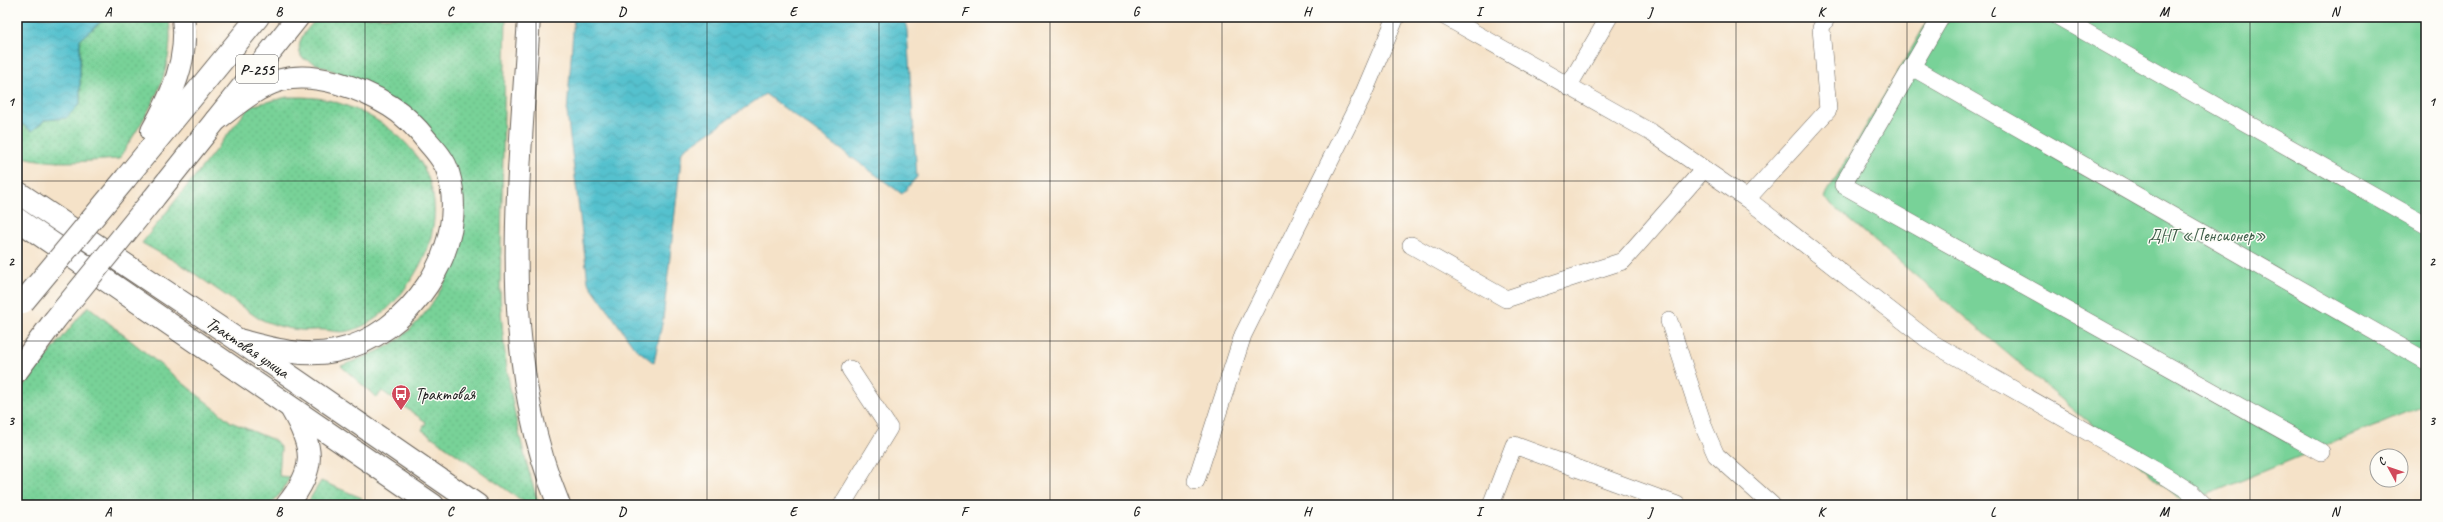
<svg xmlns="http://www.w3.org/2000/svg" width="2443" height="522" font-family="Caveat,sans-serif">
	<defs>
		<pattern id="grass-dots" width="8" height="8" patternUnits="userSpaceOnUse"><rect width="8" height="8" fill="#78d298"/><path d="M2 2h.1M6 6h.1" fill="none" stroke="#67b482" stroke-width="1.8" stroke-linecap="round"/></pattern>
		<pattern id="water-waves" width="16" height="10" patternUnits="userSpaceOnUse"><rect width="16" height="10" fill="#55c1ce"/><path d="M0 5q4-4 8 0t8 0" fill="none" stroke="#49a5b0"/></pattern>
	</defs>
	<rect width="100%" height="100%" fill="#fdfcf7"/>
	<filter id="ink" filterUnits="userSpaceOnUse"><feTurbulence type="fractalNoise" baseFrequency=".025" numOctaves="2"/><feDisplacementMap in="SourceGraphic" scale="8" xChannelSelector="R" yChannelSelector="G"/><feConvolveMatrix kernelMatrix="1 2 1 2 8 2 1 2 1" color-interpolation-filters="sRGB"/></filter>
	<filter id="wash" filterUnits="userSpaceOnUse"><feTurbulence type="fractalNoise" baseFrequency=".012" numOctaves="4" result="noise"/><feDisplacementMap in="SourceGraphic" scale="16" xChannelSelector="R" yChannelSelector="G"/><feGaussianBlur stdDeviation="0.9" result="paint"/><feColorMatrix in="noise" values="0 0 0 0 0 0 0 0 0 0 0 0 0 0 0 0 0 1.4 0 .05"/><feComposite in="paint" operator="in"/></filter>
	<g filter="url(#wash)">
		<rect width="100%" height="100%" fill="#f5e2c8"/>
		<!-- grass -->
		<g fill="url(#grass-dots)" stroke="#4a775a">
			<path d="M107,17h62c7,58 -21,95 -50,142 -34,2 -69,7 -102,-4v-34l15,10 13,-11 21,-2 14,-14v-65z"/>
			<path d="M318,17h188l-6,273c3,76 16,143 39,215h-11l-106,-75 4,-8 -44,-31 -5,7 -36,-32c22,-9 47,-16 65,-33 31,-27 56,-76 58,-118 0,-13 -4,-26 -7,-39l-102,-96 -53,-22c-9,-17 6,-29 16,-41z"/>
			<path d="M287,97c15,0 31,0 45,4 89,26 134,100 77,182 -14,21 -35,42 -60,48 -9,2 -15,0 -24,-1 -8,-1 -16,1 -24,0 -15,-1 -30,-6 -43,-12l-73,-51 -43,-24 105,-133 7,-5z"/>
			<path d="M88,306l143,116 45,19 5,8 -2,27 11,1 -9,16 -11,12h-253v-112z"/>
			<path d="M321,481l41,17 -5,7h-51z"/>
		</g>
		<!-- garden -->
		<path fill="#78d298" stroke="#4a775a" d="M1930,17h496v387l-241,100 -361,-306z"/>
		<!-- water -->
		<g fill="url(#water-waves)" stroke="#386e75">
			<path d="M17,17h90l-27,22v65l-14,14 -21,2 -13,11 -15,-10z"/>
			<path d="M574,17h332l11,160 -15,17 -137,-100 -83,57 -19,168 -9,44 -20,-16 -46,-65 -21,-169z"/>
		</g>
	</g>
	<g filter="url(#ink)">
		<g fill="none" stroke-linecap="round" stroke-linejoin="round">
			<!-- minor casing -->
			<g stroke="#686158" stroke-width="18">
				<g id="minor">
					<path d="M1446,17l206,116 95,66 185,144 235,134 25,16 12,12"/>
					<path d="M1941,17l-98,168 478,267"/>
					<path d="M2059,17l367,208"/>
					<path d="M1912,67l514,294"/>
					<path d="M1568,87l41,-70"/>
					<path d="M1747,199l81,-89 -7,-82 6,-11"/>
					<path d="M1411,245l95,54 117,-38 81,-92"/>
					<path d="M1669,321l36,109 11,25 56,50"/>
					<path d="M1196,481l47,-146 119,-238 34,-80"/>
					<path d="M842,505l47,-77 -39,-59"/>
					<path d="M1491,505l23,-60 163,60"/>
				</g>
			</g>
			<!-- major casing -->
			<g stroke="#686158" stroke-width="24">
				<g id="major">
					<path d="M529,17c-9,161 -34,334 30,488"/>
					<path d="M216,120c20,-15 40,-33 65,-40 34,-9 80,8 109,26 15,9 27,22 38,36 8,9 17,19 20,30 23,75 -39,165 -113,179 -33,7 -65,-3 -97,-11"/>
					<path d="M152,131c20,-36 37,-72 31,-114"/>
					<path d="M126,178l132,-161"/>
					<path d="M17,192l221,148 239,165"/>
					<path d="M153,199l145,-182"/>
					<path d="M17,219l416,286"/>
					<path d="M17,371l37,-50"/>
					<path d="M287,505c30,-37 27,-57 4,-97"/>
				</g>
			</g>
			<!-- minor -->
			<use href="#minor" stroke="#fff" stroke-width="17"/>
			<!-- major -->
			<use href="#major" stroke="#fff" stroke-width="22"/>
			<!-- major-bridge casing -->
			<g stroke="#686158" stroke-width="24" stroke-linecap="butt">
				<g id="major-bridge">
					<path d="M23,302l103,-124"/>
					<path d="M54,321l99,-122"/>
				</g>
			</g>
			<!-- major-bridge -->
			<use href="#major-bridge" stroke="#fff" stroke-width="22"/>
		</g>
	</g>
	<!-- grid -->
	<path fill="none" stroke="#1c1c1c" stroke-width="1" stroke-opacity="0.55" d="M193,17v488M365,17v488M536,17v488M707,17v488M879,17v488M1050,17v488M1222,17v488M1393,17v488M1564,17v488M1736,17v488M1907,17v488M2078,17v488M2250,17v488M17,181h2409M17,341h2409"/>
	<!-- icons -->
	<defs>
		<g id="bus-pin" transform="scale(1)"><path d="M0 17L-7.5 6A9.5 9.5 0 1 1 7.5 6Z" fill="#d1495b" stroke="#fdfcf7"/><path d="M-5-6H5V4H4V6H2V4H-2V6H-4V4H-5ZM-3.5-4V0h7V-4ZM-3.5 1.2v1.5H-2V1.2ZM2 1.2v1.5H3.5V1.2Z" fill="#fff"/></g>
	</defs>
	<g fill-rule="evenodd">
		<use href="#bus-pin" x="401" y="394"/>
	</g>
	<g text-anchor="middle" stroke-width="3" stroke-linejoin="round" paint-order="stroke">
		<!-- shield labels -->
		<rect fill="#fdfcf7" stroke="#605f5e" stroke-width="1" x="236" y="55" width="42" height="28" rx="3"/>
		<g font-size="16" font-weight="bold" fill="#1c1c1c">
			<text x="257" y="75">Р-255</text>
		</g>
		<!-- park labels -->
		<g font-size="17" fill="#3c5c47" stroke="#fdfcf7">
			<text x="2207" y="241">ДНТ «Пенсионер»</text>
		</g>
		<!-- street labels -->
		<g font-size="17" fill="#1c1c1c" stroke="#fdfcf7">
			<text transform="translate(248 347) rotate(34)" y="6">Трактовая улица</text>
		</g>
		<!-- poi labels -->
		<g font-size="17" fill="#1c1c1c" stroke="#fdfcf7" text-anchor="start">
			<text x="415" y="400">Трактовая</text>
		</g>
	</g>
	<!-- margin -->
	<rect width="2443" height="522" fill="none" stroke="#fdfcf7" stroke-width="44"/>
	<!-- north arrow -->
	<g transform="translate(2389 468) rotate(310)"><circle r="19" fill="#fdfcf7" stroke="#a3a29f"/>
	<path d="M0-3L7 15L0 10L-7 15Z" fill="#d1495b"/>
	<text y="-6" font-size="11" font-weight="bold" text-anchor="middle" fill="#1c1c1c">С</text>
	</g>
	<rect x="22" y="22" width="2399" height="478" fill="none" stroke="#1c1c1c" stroke-width="1.5"/>
	<g font-size="13" text-anchor="middle" font-weight="bold" fill="#1c1c1c">
		<text x="108" y="16">A</text>
		<text x="279" y="16">B</text>
		<text x="450" y="16">C</text>
		<text x="622" y="16">D</text>
		<text x="793" y="16">E</text>
		<text x="964" y="16">F</text>
		<text x="1136" y="16">G</text>
		<text x="1307" y="16">H</text>
		<text x="1479" y="16">I</text>
		<text x="1650" y="16">J</text>
		<text x="1821" y="16">K</text>
		<text x="1993" y="16">L</text>
		<text x="2164" y="16">M</text>
		<text x="2335" y="16">N</text>
		<text x="11" y="106">1</text>
		<text x="2432" y="106">1</text>
		<text x="11" y="266">2</text>
		<text x="2432" y="266">2</text>
		<text x="11" y="425">3</text>
		<text x="2432" y="425">3</text>
		<text x="108" y="516">A</text>
		<text x="279" y="516">B</text>
		<text x="450" y="516">C</text>
		<text x="622" y="516">D</text>
		<text x="793" y="516">E</text>
		<text x="964" y="516">F</text>
		<text x="1136" y="516">G</text>
		<text x="1307" y="516">H</text>
		<text x="1479" y="516">I</text>
		<text x="1650" y="516">J</text>
		<text x="1821" y="516">K</text>
		<text x="1993" y="516">L</text>
		<text x="2164" y="516">M</text>
		<text x="2335" y="516">N</text>
	</g>
</svg>
